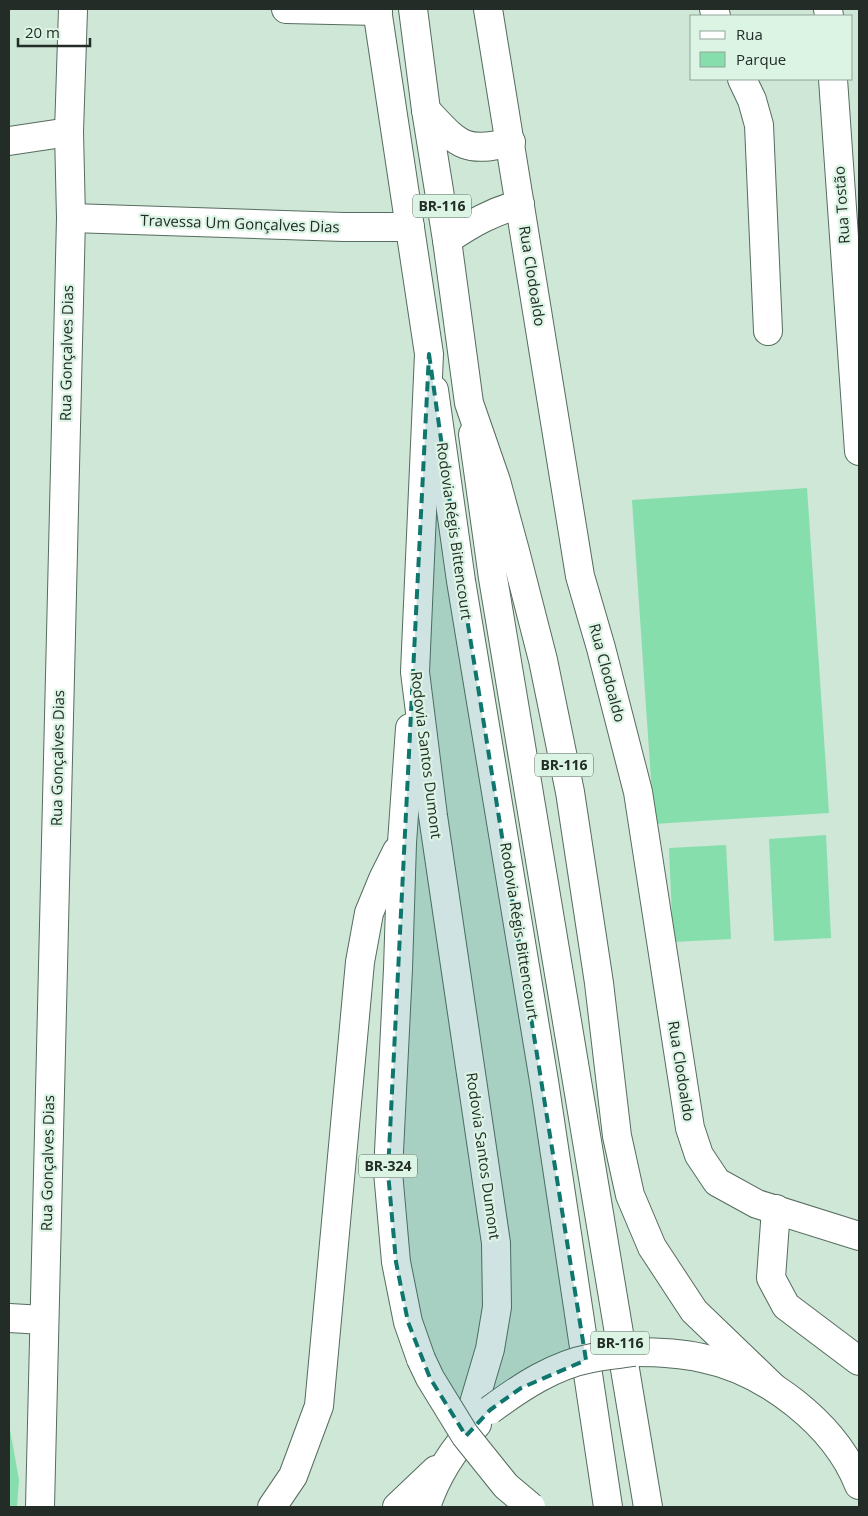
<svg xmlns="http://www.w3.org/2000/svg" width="868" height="1516" font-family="'Open Sans',sans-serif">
	<rect width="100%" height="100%" fill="#cee7d7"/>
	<!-- green -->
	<g fill="#86deac">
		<path d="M807,488l22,325 -175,11 -22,-324z"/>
		<path d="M826,835l5,103 -57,3 -5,-102z"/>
		<path d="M726,845l5,94 -58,3 -4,-94z"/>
		<path d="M9,1424l10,56 -2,27h-8z"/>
	</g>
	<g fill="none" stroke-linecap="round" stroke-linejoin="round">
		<!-- minor casing -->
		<g stroke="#566c5e" stroke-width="30">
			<g id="minor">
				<path d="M286,9l92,2"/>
				<path d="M488,9l92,567 21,72 37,144 52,336 9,27 18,27 40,22 102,32"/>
				<path d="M714,9l2,7"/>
				<path d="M828,9l1,7"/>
				<path d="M742,79l10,21 7,25 9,206"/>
				<path d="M833,79l26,372"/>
				<path d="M9,141l60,-9"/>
				<path d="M71,218l273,9h66"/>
				<path d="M776,1209l-5,69 15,28 73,55"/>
				<path d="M9,1318l35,2"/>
				<path d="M40,1507l31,-1289 -2,-86 4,-123"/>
			</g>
		</g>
		<!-- major casing -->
		<g stroke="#566c5e" stroke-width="30">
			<g id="major">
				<path d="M434,390l27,191 83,500 64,426"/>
				<path d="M473,434l20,144 155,929"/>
			</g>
		</g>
		<!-- highway casing -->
		<g stroke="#566c5e" stroke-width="30">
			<g id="highway">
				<path d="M377,9l52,345 -14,318 18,144 63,427 1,64 -7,42 -26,88"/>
				<path d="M413,9l13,101 21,130 22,163 27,78 19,70 28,109 27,132 29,191 18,153 13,59 22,52 42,64 79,76"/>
				<path d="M426,110c32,34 37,44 85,32"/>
				<path d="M447,240c25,-17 45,-28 73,-36"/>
				<path d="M410,728l-8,115 -4,126 -10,203 8,90 12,60 13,37"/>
				<path d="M634,1352c23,0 46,1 68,6 64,13 133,66 157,127"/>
				<path d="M272,1507l21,-31 26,-70 41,-444 9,-49 14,-34 14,-28"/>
				<path d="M397,1507l39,-37"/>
				<path d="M426,1507c10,-31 28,-59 51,-83"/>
			</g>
		</g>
		<!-- minor -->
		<use href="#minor" stroke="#fff" stroke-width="28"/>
		<!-- major -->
		<use href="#major" stroke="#fff" stroke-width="28"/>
		<!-- highway -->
		<use href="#highway" stroke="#fff" stroke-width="28"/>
		<!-- highway-bridge casing -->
		<g stroke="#566c5e" stroke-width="30" stroke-linecap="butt">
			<g id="highway-bridge">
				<path d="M421,1359l9,19 35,57 41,51 25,21"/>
				<path d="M490,1410c31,-23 64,-45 102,-52 14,-3 28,-4 42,-6"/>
			</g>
		</g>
		<!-- highway-bridge -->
		<use href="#highway-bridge" stroke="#fff" stroke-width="28"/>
	</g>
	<!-- marked area -->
	<path fill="#0f766e" fill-opacity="0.2" stroke="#0f766e" stroke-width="4" stroke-dasharray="10 6" stroke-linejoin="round" d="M429,354l32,227 125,779 -65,28 -31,22 -24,26 -36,-58 -22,-56 -12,-60 -8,-90z"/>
	<g text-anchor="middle" stroke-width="4.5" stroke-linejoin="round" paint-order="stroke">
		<!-- shield labels -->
		<g fill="#dbf4e4" stroke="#5a685f" stroke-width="1">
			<rect x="413" y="194.5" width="58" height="23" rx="4"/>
			<rect x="535" y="753.5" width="58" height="23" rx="4"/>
			<rect x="359" y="1154.5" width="58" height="23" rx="4"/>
			<rect x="591" y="1331.5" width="58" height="23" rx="4"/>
		</g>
		<g font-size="14" font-weight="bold" fill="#232c26">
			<text x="442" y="211">BR-116</text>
			<text x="564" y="770">BR-116</text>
			<text x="388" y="1171">BR-324</text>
			<text x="620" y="1348">BR-116</text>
		</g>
		<!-- street labels -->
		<g font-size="15" fill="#232c26" stroke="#dbf4e4">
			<text transform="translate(842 205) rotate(-94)" y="5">Rua Tostão</text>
			<text transform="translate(240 224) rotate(2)" y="5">Travessa Um Gonçalves Dias</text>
			<text transform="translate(532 276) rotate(81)" y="5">Rua Clodoaldo</text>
			<text transform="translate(67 353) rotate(-89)" y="5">Rua Gonçalves Dias</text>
			<text transform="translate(454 531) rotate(82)" y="5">Rodovia Régis Bittencourt</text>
			<text transform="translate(607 673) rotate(75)" y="5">Rua Clodoaldo</text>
			<text transform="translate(426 755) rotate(83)" y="5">Rodovia Santos Dumont</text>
			<text transform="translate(58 758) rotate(-89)" y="5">Rua Gonçalves Dias</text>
			<text transform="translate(519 931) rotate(81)" y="5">Rodovia Régis Bittencourt</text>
			<text transform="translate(681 1071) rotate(81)" y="5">Rua Clodoaldo</text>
			<text transform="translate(483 1156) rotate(82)" y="5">Rodovia Santos Dumont</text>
			<text transform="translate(48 1163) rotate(-89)" y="5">Rua Gonçalves Dias</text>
		</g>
	</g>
	<!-- border -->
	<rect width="868" height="1516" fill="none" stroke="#232c26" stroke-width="20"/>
	<!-- legend -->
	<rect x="690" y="15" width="162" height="65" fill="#dbf4e4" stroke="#91a498"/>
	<rect x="700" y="31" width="25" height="8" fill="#ffffff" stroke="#91a498"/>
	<text x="736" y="40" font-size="15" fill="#232c26">Rua</text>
	<rect x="700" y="52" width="25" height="15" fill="#86deac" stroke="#91a498"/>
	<text x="736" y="65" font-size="15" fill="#232c26">Parque</text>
	<!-- scale -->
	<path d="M18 38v8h72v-8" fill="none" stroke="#232c26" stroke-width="2.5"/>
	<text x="25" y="38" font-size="15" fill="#232c26" stroke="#dbf4e4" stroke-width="4" paint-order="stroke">20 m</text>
</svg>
